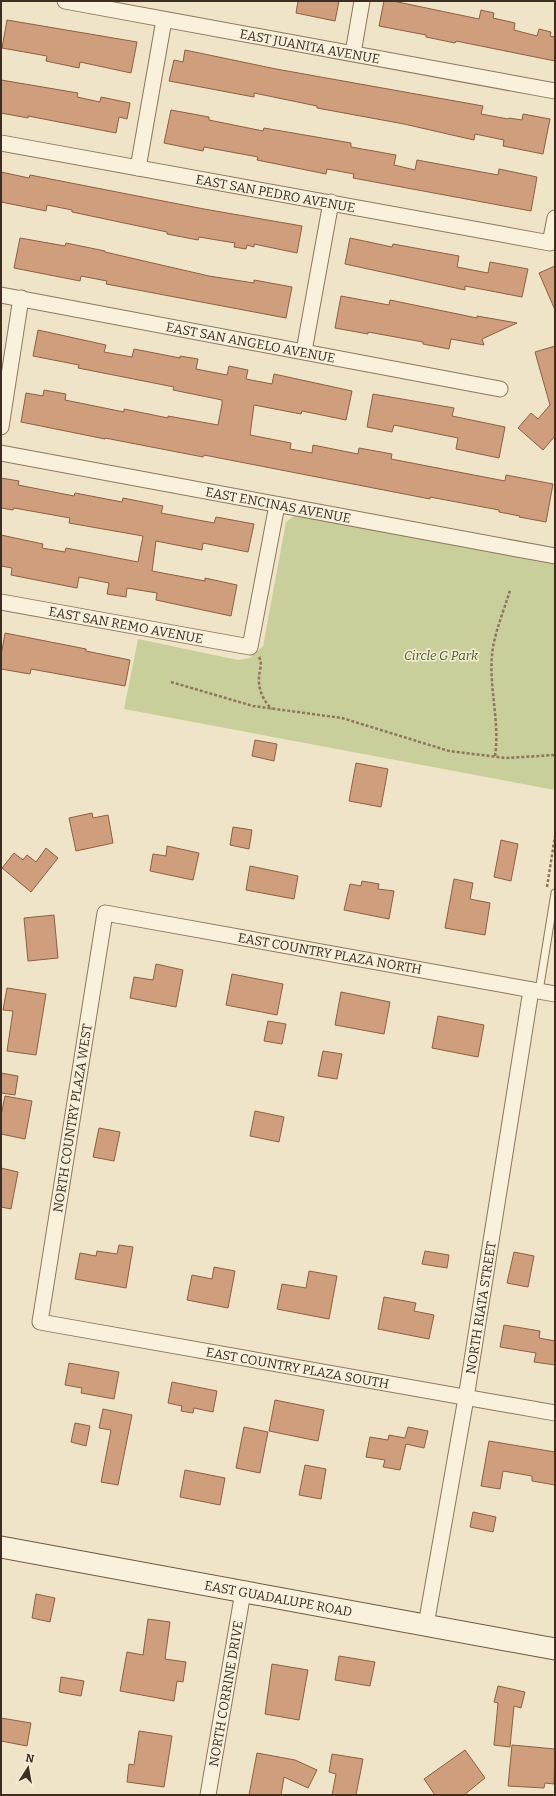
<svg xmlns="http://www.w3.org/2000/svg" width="556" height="1796" font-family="Bitter,serif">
	<rect width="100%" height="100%" fill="#f0e4c8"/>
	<!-- green -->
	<path fill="#c9cf9b" d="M297,514l258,47v229l-431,-81 14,-70 100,21 12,-2 13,-12 23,-124z"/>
	<!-- building -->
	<g fill="#cf9f7d" stroke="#8d5f41">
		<path d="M298,1h41l-4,20 -39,-8z"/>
		<path d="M384,1h9l86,18 2,-9 13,3 -1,5 22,5 -1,7 23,6 2,-7 12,3 -1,4 5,1v24l-99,-20 -1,2 -29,-6v-2l-47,-9z"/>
		<path d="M7,20l130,22 -6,31 -51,-11 -1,6 -33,-7 1,-5 -45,-8z"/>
		<path d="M185,50l91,19 207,37 -2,8 27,5 1,-1 13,2 1,-6 27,5 -7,35 -40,-8 1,-6 -29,-6 -1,6 -70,-16 -87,-16v-2l-63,-13v4l-85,-16 5,-21 9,2z"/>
		<path d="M1,80l77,13 -1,4 23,5 1,-5 29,6 -3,16 -8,-2 -3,16 -88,-17v2l-27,-5z"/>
		<path d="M171,110l38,7v3l54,11 1,-3 87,15v4l45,8 -2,10 21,5 2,-10 81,15 1,-6 38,8 -6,34 -178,-33 1,-4 -27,-5 -1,5 -69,-14 1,-3 -54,-10 -1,4 -39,-8z"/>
		<path d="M1,172l28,6 1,-3 174,34 98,17 -5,27 -43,-9v3l-7,-2 -1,4 -12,-2 1,-4 -36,-6 -1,3 -31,-6v-2l-95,-20v-2l-25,-5 -1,6 -45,-9z"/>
		<path d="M20,238l45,8 1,-3 39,8v1l104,24 45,7v-3l38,7 -6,31 -180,-34 1,-3 -26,-5 -1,5 -66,-13z"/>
		<path d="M350,238l42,9 1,-3 66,12 -2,11 31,6 2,-11 38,7 -6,28 -57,-11v4l-120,-26z"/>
		<path d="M555,266v44l-16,-37z"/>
		<path d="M341,296l48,9 1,-5 87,18v-2l40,7 -35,16 2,6 -33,-6 -2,10 -26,-5v-2l-55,-10v2l-33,-6z"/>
		<path d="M38,330l68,15 -2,7 28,5 2,-8 46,9v-2l18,3 -2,10 31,6 2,-9 19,4 -2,9 26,5 2,-10 78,17 -6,29 -44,-9 -1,3 -47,-9 -4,30 41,8 -1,6 22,4 1,-8 45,9 1,-6 33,6 -1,5 114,22 1,-6 47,9 -7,38 -27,-5 1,-1 -21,-4v-2l-69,-13v2l-226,-44 -1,2 -98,-19v1l-84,-17 5,-29 17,3 1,-6 22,4 -1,6 59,12v-3l44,9v-2l50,9 4,-21v-4l-49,-10 1,-3 -96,-19 1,-3 -46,-9z"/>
		<path d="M555,346v90l-12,14 -25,-22 13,-15 7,6 12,-14 -15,-53z"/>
		<path d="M373,394l81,14 -2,8 53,11 -6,31 -43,-9 2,-11 -64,-13 -2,7 -25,-5z"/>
		<path d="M1,478l18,3 -1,4 56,11 1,-3 47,9 1,-4 40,8 -2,7 53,10 2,-6 38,7 -6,28 -45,-9 -1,7 -46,-9 -4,30 53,10v-3l32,7 -6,31 -75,-16 1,-7 -30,-5 -1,9 -19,-3 2,-11 -30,-6 -2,11 -66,-13 1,-7 -11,-2v-31l42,9 -1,4 23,4 1,-4 72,14 5,-26 -74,-13 1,-5 -56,-10 -1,2 -12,-2z"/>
		<path d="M5,633l81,16v2l44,9 -5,26 -94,-17 -1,5 -29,-5v-13z"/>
		<path d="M255,740l22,4 -3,17 -22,-5z"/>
		<path d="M356,763l32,6 -7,38 -32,-6z"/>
		<path d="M92,813l1,5 15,-3 5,28 -37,8 -7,-33z"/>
		<path d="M233,827l19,3 -3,19 -19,-4z"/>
		<path d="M501,840l17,4 -7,37 -17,-4z"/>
		<path d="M167,846l32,7 -6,27 -43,-9 3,-17 13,2z"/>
		<path d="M46,848l12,10 -27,34 -29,-24 12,-15 9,7 4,-5 9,7z"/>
		<path d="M250,866l48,10 -4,23 -48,-9z"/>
		<path d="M454,879l19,4 -3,16 20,4 -5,32 -40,-7z"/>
		<path d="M362,881l17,3 -1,5 16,2 -5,28 -45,-9 6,-26 11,2z"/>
		<path d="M54,915l4,43 -30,3 -4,-43z"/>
		<path d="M156,964l27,6 -7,37 -46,-9 4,-21 19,3z"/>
		<path d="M232,974l51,10 -6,31 -51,-10z"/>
		<path d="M7,988l39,6 -10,61 -29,-4 6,-40 -10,-1z"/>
		<path d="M341,992l49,10 -6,32 -49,-9z"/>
		<path d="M438,1016l46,9 -6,32 -46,-9z"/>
		<path d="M268,1021l18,3 -4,20 -18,-3z"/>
		<path d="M323,1051l19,3 -5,25 -19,-3z"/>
		<path d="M1,1073l17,3 -3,19 -14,-2z"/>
		<path d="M5,1096l27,5 -7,38 -24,-5v-18z"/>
		<path d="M255,1111l29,6 -5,25 -29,-6z"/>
		<path d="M99,1128l21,4 -6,29 -21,-4z"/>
		<path d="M1,1168l17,4 -7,37 -10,-2z"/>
		<path d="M119,1245l14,2 -7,41 -51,-9 5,-26 16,3 1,-5 20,3z"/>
		<path d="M425,1251l24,4 -2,13 -25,-4z"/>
		<path d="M514,1252l20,4 -6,31 -21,-4z"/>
		<path d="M214,1267l21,4 -7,37 -41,-8 5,-25 20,4z"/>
		<path d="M309,1271l28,5 -8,43 -52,-10 5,-25 24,4z"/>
		<path d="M384,1297l32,6 -2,8 20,4 -5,24 -51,-10z"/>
		<path d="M504,1325l36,6 -1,7 16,3v24l-21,-3 2,-9 -36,-6z"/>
		<path d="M69,1363l50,9 -5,27 -33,-6 1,-5 -17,-3z"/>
		<path d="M172,1382l45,9 -4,21 -19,-4 -1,5 -12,-2 1,-5 -14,-3z"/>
		<path d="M275,1400l49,10 -6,31 -49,-10z"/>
		<path d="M103,1409l29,6 -14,70 -17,-3 10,-52 -12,-2z"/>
		<path d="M75,1423l15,3 -4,20 -15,-4z"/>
		<path d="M244,1427l24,5 -8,41 -24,-5z"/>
		<path d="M408,1427l20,4 -4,17 -18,-4 -6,26 -17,-3 2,-7 -19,-3 4,-20 18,3 1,-5 16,3z"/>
		<path d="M489,1441l66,11v33l-23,-4v-5l-29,-5 -3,18 -19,-3z"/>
		<path d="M305,1465l21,4 -5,30 -22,-4z"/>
		<path d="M185,1470l40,8 -5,27 -40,-8z"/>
		<path d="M473,1512l23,5 -3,15 -23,-5z"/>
		<path d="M36,1594l19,4 -5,24 -18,-4z"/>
		<path d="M148,1619l22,3 -5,37 21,3 -3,20 -6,-1 -3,20 -54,-10 7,-39 16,3z"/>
		<path d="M339,1656l36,6 -5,24 -35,-6z"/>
		<path d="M272,1664l36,6 -9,50 -34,-6z"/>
		<path d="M61,1677l23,4 -3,15 -22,-4z"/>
		<path d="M498,1686l27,6 -4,16 -7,-2 -4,41 -16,-2 4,-42 -4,-1z"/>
		<path d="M1,1718l30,5 -4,23 -26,-5z"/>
		<path d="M139,1731l33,5 -8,51 -37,-5 2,-18 5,1z"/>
		<path d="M512,1745l43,4 -1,35 -9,-1 -1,5 -36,-2z"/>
		<path d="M465,1750l20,28 -21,17h-29l-11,-16z"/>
		<path d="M257,1753l38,7 22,10 -9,18 -24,-11 -3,18h-32z"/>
		<path d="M332,1754l31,5 -7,36h-24l4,-21 -7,-2z"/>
	</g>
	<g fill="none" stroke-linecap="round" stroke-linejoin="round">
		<!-- service casing -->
		<g stroke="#8d765c" stroke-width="9">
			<path id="service" d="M539,991l16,-98"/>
		</g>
		<!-- minor casing -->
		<g stroke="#8d765c" stroke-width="17">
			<g id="minor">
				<path id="s1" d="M65,1l490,90"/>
				<path d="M353,53l9,-52"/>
				<path id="s2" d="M1,143l549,100 5,-25"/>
				<path d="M138,168l26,-148"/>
				<path id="s3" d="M1,295l499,94"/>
				<path d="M304,351l27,-149"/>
				<path d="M1,427l20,-129"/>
				<path id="s4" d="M1,453l554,103"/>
				<path id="s5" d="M1,602l249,45 27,-142"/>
				<path id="s6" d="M555,994l-450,-81 -65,409 515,91"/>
				<path id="s7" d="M426,1625l40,-227 65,-408"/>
				<path id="s8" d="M208,1795l35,-203"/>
			</g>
		</g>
		<!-- secondary casing -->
		<g stroke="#6f573f" stroke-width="23">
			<g id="secondary">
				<path id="s9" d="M1,1547l554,102"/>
			</g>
		</g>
		<!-- path -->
		<g stroke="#8d765c" stroke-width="2.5" stroke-dasharray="3 2" stroke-linecap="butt">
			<path d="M259,657c4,6 0,14 0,21 -1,11 5,24 13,31"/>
			<path d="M171,682l82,24 89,12 107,33 57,7 49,-3"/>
			<path d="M495,756c5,-34 -6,-67 -3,-101 2,-22 12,-44 18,-65"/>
			<path d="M547,887l8,-51"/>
		</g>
		<!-- service -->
		<use href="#service" stroke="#faf1dc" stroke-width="7"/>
		<!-- minor -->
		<use href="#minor" stroke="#faf1dc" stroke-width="15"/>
		<!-- secondary -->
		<use href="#secondary" stroke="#faf1dc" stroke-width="21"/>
	</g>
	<g text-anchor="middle" stroke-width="3" stroke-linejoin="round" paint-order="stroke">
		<!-- street labels -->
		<g font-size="13" fill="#3d2e20" stroke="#f7eed8">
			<text dy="5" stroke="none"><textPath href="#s1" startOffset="249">EAST JUANITA AVENUE</textPath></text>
			<text dy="5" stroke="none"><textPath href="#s2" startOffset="279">EAST SAN PEDRO AVENUE</textPath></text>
			<text dy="5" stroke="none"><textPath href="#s3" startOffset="254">EAST SAN ANGELO AVENUE</textPath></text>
			<text dy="5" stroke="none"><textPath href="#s4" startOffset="282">EAST ENCINAS AVENUE</textPath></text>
			<text dy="5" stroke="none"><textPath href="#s5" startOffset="127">EAST SAN REMO AVENUE</textPath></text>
			<text transform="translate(330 953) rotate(10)" y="5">EAST COUNTRY PLAZA NORTH</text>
			<text transform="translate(72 1118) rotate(-81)" y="5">NORTH COUNTRY PLAZA WEST</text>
			<text dy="5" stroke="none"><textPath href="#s7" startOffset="322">NORTH RIATA STREET</textPath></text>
			<text dy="5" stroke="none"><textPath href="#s6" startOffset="1133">EAST COUNTRY PLAZA SOUTH</textPath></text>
			<text dy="5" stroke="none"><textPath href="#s9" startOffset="282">EAST GUADALUPE ROAD</textPath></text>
			<text dy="5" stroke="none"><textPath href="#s8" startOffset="103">NORTH CORRINE DRIVE</textPath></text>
		</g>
		<!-- park labels -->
		<g font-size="13" font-style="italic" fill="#4d5a26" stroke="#f7eed8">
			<text x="441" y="660">Circle G Park</text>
		</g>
	</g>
	<!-- border -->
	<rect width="556" height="1796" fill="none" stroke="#3d2e20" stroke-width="4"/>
	<!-- north arrow -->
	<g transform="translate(28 1768) rotate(11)" stroke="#f7eed8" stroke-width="3" paint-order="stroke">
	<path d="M0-3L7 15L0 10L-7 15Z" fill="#3d2e20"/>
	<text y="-6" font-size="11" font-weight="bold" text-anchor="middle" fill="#3d2e20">N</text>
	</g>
</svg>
